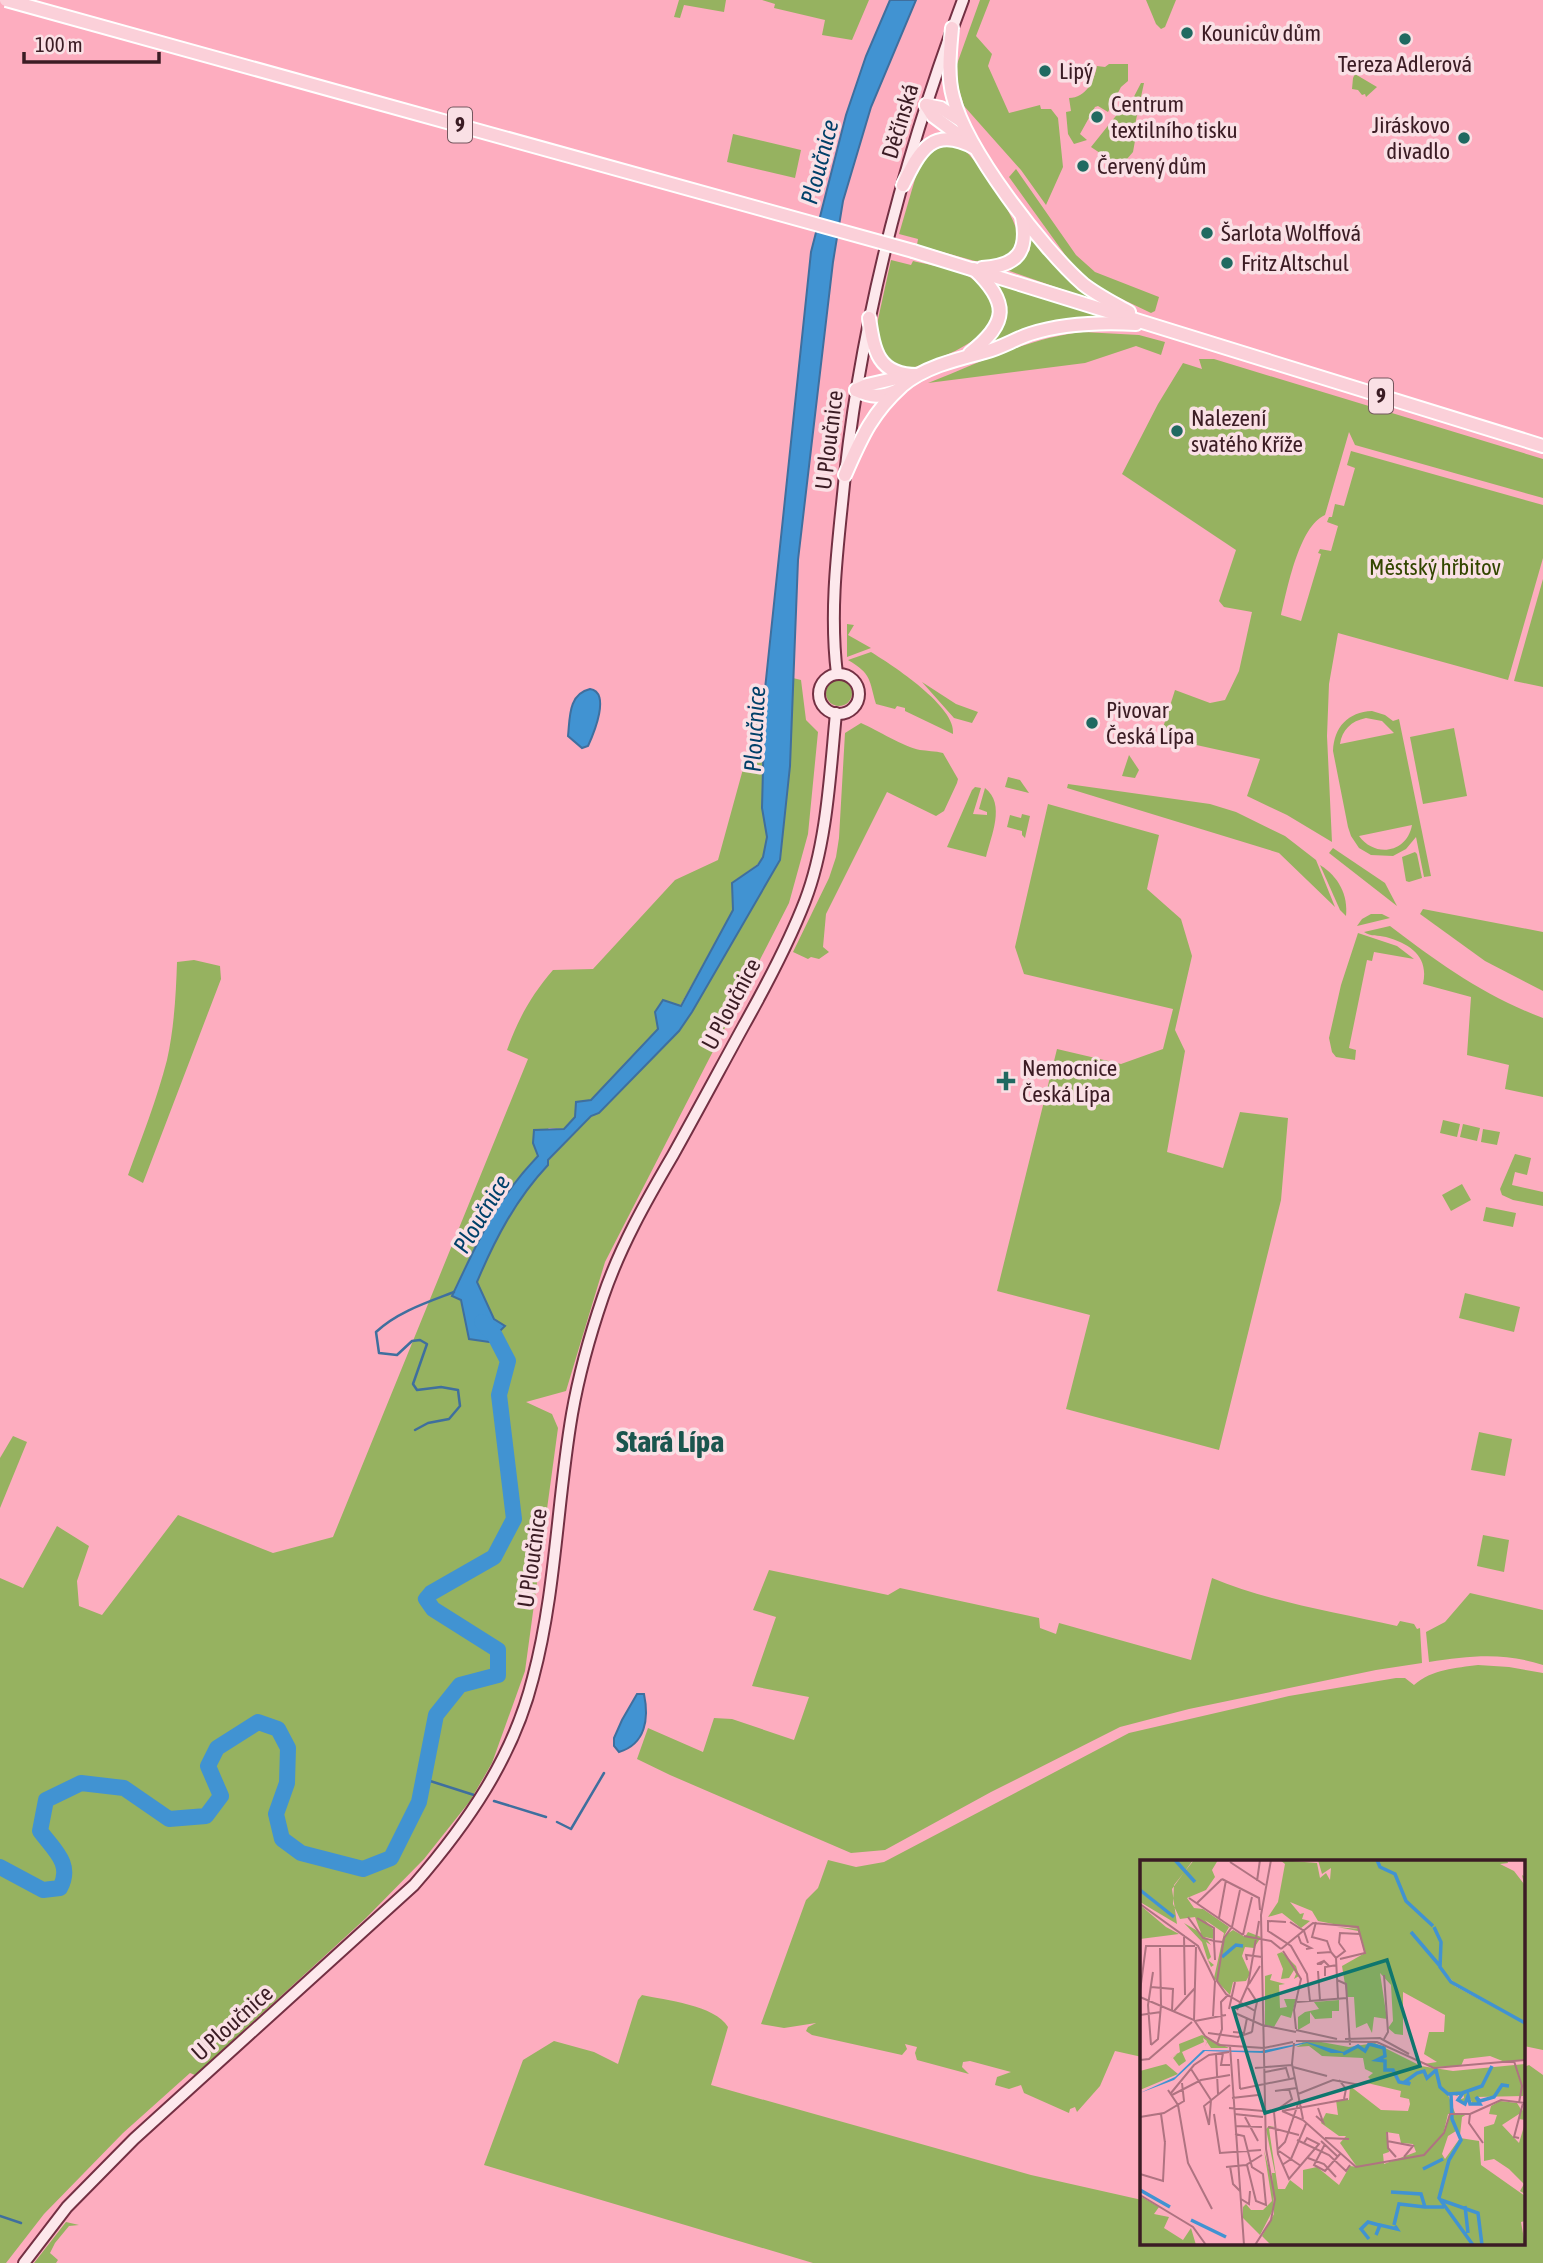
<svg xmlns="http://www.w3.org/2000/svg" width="1543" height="2263" font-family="'Asap Condensed',sans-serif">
	<rect width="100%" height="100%" fill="#fdadbf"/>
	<!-- green -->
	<g fill="#96b260" fill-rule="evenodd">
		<path d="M679,0h47l-2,12 -40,-7 -4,13 -6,-1z"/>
		<path d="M762,0h107l-17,40 -30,-5 3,-15 -51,-12 1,-4z"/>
		<path d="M980,0h10l-14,36 16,18 -4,12 21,47 31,-8 1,4h10l7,9 5,49 -17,38 -25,-35 -57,-64 -6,-20 -1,-22z"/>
		<path d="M1146,0h30l-11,27 -4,2 -5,-5z"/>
		<path d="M1109,64h19v17l-7,6 -13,25 -10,-6 -3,1 -15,27 7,6 -13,4 -6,-10 -2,-22 5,-1 -2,-13c17,0 25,-17 28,-32l8,1z"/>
		<path d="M1355,74l22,13 -11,10 -1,-3 -3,1 -4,-5 -6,-1 1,-11z"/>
		<path d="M1141,83h3l-11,51 3,1 -3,17 -6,7h-18l-18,-12 28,-35h7z"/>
		<path d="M733,134l68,16 -6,28 -68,-16z"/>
		<path d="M946,142c8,2 14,4 20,10 13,10 49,64 51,80 1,8 -1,15 -5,22l-16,7h-21l-58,-16 1,-6 -19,-5 21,-72 7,-10z"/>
		<path d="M1016,169l60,86 19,17 64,25 -4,14 -4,2 -52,-25 -28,-25 -62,-86z"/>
		<path d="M1029,228l84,79 -109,-38 11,-4 15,-15z"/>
		<path d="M891,260l20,5 2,-4c15,4 46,8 58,17 52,36 2,68 -35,81 -8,3 -18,8 -26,9 -7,1 -14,-2 -21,-5l-11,-21 -1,-18z"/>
		<path d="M995,282l130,39 -48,-2 -95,30c22,-20 33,-40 13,-67z"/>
		<path d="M1083,332l56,3 26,7 -4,13 -25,-9 -51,17 -157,20c51,-20 100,-45 155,-51z"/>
		<path d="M1199,359h15l329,100v39l-188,-53 -6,-13 -24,83c-26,11 -38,75 -44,100l20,6 20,-67 -3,-1 2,-4 11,2 7,-25 -11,-4 2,-5h3l3,-13 9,2 11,-38 -8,-3 4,-14 192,54v53l-35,122 -170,-47 -9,51 -2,52 5,106 -45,-27 -40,-19 13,-37 -100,-22 15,-47 35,13 15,-3 14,-29 13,-59 -28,-5 -5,-6 17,-51 -114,-76 36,-70 25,-41 19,6z"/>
		<path d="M1543,579v108l-29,-6z"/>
		<path d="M847,624l7,1 -6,10 23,13 -24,9z"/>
		<path d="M871,652c21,13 86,55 82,82l-48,-23v-3l-8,-2 -2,3 -19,-5c-7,-24 -4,-30 -28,-44z"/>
		<path d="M793,678l8,2 5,40 12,12 -10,102 -19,69 -184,359 -39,129 -40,11 26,12 6,14 -33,243 -33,92 -22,38 -46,58 -58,59 -171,157 -5,-2 -67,60 -79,81 -38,49h-6v-685l23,10 34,-62 32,20 -12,35 2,25 23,9 76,-100 95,38 60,-16 195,-478 -21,-9c12,-33 24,-54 46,-80l40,-1 82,-89 43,-20 47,-171 -3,119 5,29 -4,20 -5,7 -26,19 1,27 -53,96 -116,123 -15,-1 -16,15 5,13c-43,45 -60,84 -86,139l53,31 -11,-7 -17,-37c18,-43 39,-83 71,-117v-4l43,-45 8,-3 80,-82 101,-171 10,-94z"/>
		<circle cx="839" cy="693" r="13"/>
		<path d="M922,682l34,22 22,8 -6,11 -18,-5z"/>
		<path d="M1372,711l13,4 8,6 6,-2 32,157 -7,1 -8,-40 -10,12 -13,7 -22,-1 -12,-7 -8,-12 -3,-9 -15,-76c1,-24 15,-39 39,-40zM1366,718l16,3 12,12 -54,11c2,-14 11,-23 26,-26zM1412,825c-5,28 -37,33 -53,11z"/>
		<path d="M861,723c16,7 43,24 59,27 7,1 15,1 23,3l15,26 -1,4 -13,28 -8,5 -49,-24 -61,122 -3,33 6,5 -10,7 -8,-2 -3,2 -15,-7 36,-74 7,-21 3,-19 6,-105z"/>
		<path d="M1454,728l13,68 -44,8 -13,-67z"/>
		<path d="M1129,755l10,15 -4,8 -13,-2z"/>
		<path d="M1008,777l12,3 9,13 -24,-6z"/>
		<path d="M1068,784l142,20 26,8 49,24 31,24 19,47 -56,-54 -212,-65z"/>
		<path d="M975,787l6,1 -8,26 14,1v-3l-8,-3 6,-21c21,16 6,48 1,69l-39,-10 25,-57z"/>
		<path d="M1048,804l111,31 -12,54 34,30 11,37 -17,74 10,21 -18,101 56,16 17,-56 48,6 -7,82 -62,250 -153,-41 24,-94 -93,-24 60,-242 64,15 42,-15 10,-40 -149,-35 -9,-27z"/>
		<path d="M1022,814l8,2 -5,22 -3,-3v-4l-15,-4 3,-12 11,3z"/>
		<path d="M1333,848l52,35 12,23 -68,-53z"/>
		<path d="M1415,852l2,2 5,24 -13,4 -3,-1 -4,-24z"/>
		<path d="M1320,865c19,12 28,30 26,51l-6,-6z"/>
		<path d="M1423,909l120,23v59l-58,-30 -65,-47z"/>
		<path d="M1371,914h11l8,4 -33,8 5,-7z"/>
		<path d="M1390,926c47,36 96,71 153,92v79l-38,-8 4,-24 -42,-10 4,-58 -48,-13c6,-27 -12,-40 -37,-47 -8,-2 -15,0 -22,-5z"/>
		<path d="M1358,933l39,13 17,13 -40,-7 -2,9 -5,-1 -18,88 7,2 -1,10 -19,-3 -4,-5 -3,-14 12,-53z"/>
		<path d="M194,960l26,6 1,13 -78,204 -15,-8c14,-38 29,-76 39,-115 7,-31 9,-66 10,-98z"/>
		<path d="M1443,1120l17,4 -3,13 -17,-4z"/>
		<path d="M1463,1124l17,4 -3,13 -17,-4z"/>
		<path d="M1483,1129l17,3 -3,13 -16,-3z"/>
		<path d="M1515,1154l16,4 -4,17 -12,-3 -3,13 31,7v14l-30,-6 -11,-5 -2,-6z"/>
		<path d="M1462,1184l9,16 -20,11 -9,-16z"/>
		<path d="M1486,1207l30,6 -3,14 -30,-6z"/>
		<path d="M1465,1293l55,14 -6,25 -55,-14z"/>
		<path d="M1479,1432l33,7 -7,37 -34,-6z"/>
		<path d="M13,1436l14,6 -27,66v-50z"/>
		<path d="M1483,1535l26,5 -5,32 -27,-6z"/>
		<path d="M769,1570l119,25 12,-7 139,30 1,10 16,6 3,-11 132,37 21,-82c58,24 123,34 185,48l3,-5 14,3 3,5 3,-1 2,35 -46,7 -187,39 -69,18 -129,65 -106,58 -34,3 -181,-78 -33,-16 11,-31 55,24 11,-34 18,1 62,21 15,-43 -57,-11 24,-69 -23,-7z"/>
		<path d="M1470,1593l73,17v55c-39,-13 -74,-9 -114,-3l-3,-30 19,-10z"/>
		<path d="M1478,1665l31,2 34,6v377l-19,-4v-184h-382v195l-27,-6 -15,35 -23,26 -2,-5 -5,2 -1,4 -45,-20 -3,-8 -12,4 -14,-4 2,-8 14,-5 -41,-11 -7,1 -1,5 7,7 -52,-14 -2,-7 2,-6 -12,-3 2,5 -5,6 -90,-20 -6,-4 2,-4 8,-4 -32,5 -23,-4 45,-124 12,-12 10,-28 28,7 28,-5 245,-129 160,-37 107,-18h9l9,7c18,-16 42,-17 64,-20z"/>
		<path d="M642,1995c23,5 73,10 86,32l-17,58 320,90 111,25v44h382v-177l5,-2 14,10v188h-730l-329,-98 39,-105 31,-19 40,11 24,12 20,-64z"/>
		<path d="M66,2222l13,3 -10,1 -14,17 -5,10 8,7 -2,3h-22z"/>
	</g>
	<!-- water -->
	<g fill="#4193d2" stroke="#3f6f9e" stroke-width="2">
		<path d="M890,0h26l-45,107 -28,94 -10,61 -35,298 -8,206 -10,94 -88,152 -13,19 -80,82 -8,3 -43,44v5c-32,34 -53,74 -71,117l17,37 11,7 -16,16 -20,-3 -8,-39 -9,-4c26,-55 43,-95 86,-140l-5,-13 1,-13 30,-1 11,-12 1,-15 15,-2 67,-71 -3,-17 8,-12 18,6 52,-96 -1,-27 26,-18 5,-8 4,-20 -5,-29 3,-119 46,-437 35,-137 20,-59z"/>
		<path d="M590,689c21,3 4,44 -2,57l-6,2 -14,-12c2,-18 0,-42 22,-47z"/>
		<path d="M637,1694h7c5,24 2,50 -25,58l-5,-6v-8l8,-18z"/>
	</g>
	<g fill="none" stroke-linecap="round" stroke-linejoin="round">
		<!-- stream -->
		<g stroke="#3f6f9e" stroke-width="2.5">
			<path d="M415,1430l13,-7 21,-4 11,-13 -2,-16 -17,-3 -24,3 -4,-6 14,-40 -7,-4 -8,1 -15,14 -18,-2 -3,-21c21,-20 52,-30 78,-40"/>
			<path d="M424,1779l50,16"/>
			<path d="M494,1801l52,16"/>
			<path d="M557,1822l14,7 33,-56"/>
			<path d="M0,2216l21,7"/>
		</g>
		<!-- river -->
		<path stroke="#4193d2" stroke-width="16" d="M0,1867l43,23 17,-2c13,-24 -6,-38 -20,-57l6,-31 35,-17 43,5 45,31 37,-3 15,-20 -13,-30 9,-18 41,-26 20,7 10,19 -1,35 -11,31 6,25 19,14 62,16 28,-11 28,-56 17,-87 24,-30 38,-10v-25l-65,-41 -7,-10 5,-6 63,-36 20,-38 -15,-124 9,-34 -13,-25 -13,-14"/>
		<!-- secondary casing -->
		<g stroke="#733043" stroke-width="14">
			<g id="secondary">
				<path d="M837,674c-7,-57 -1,-113 5,-170 16,-173 60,-342 121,-504"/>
				<circle cx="839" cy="694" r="20"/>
				<path d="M24,2263l43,-56 67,-68 280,-254c53,-61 99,-127 119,-207 23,-86 24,-177 39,-264 7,-40 18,-79 31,-117 17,-50 43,-96 70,-142 24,-43 47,-86 70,-128 23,-41 45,-82 62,-126 22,-57 25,-127 31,-188"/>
			</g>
		</g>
		<!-- primary casing -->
		<g stroke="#fff" stroke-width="16">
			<g id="primary">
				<path d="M952,28c-2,23 -5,47 1,69 13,52 89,151 130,187 14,11 30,19 46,28"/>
				<path d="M926,105l7,11 31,23"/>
				<path d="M926,105l15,3 19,12"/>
				<path d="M903,185c17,-35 30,-60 72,-37"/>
				<path d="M913,251l630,195"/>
				<path d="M982,268c36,-2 47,-17 40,-51"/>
				<path d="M869,318c5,33 9,57 48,57"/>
				<path d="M970,353c39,-31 39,-50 4,-84"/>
				<path d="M856,390l11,-5 39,-9"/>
				<path d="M856,390c15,7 25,8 40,1"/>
				<path d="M845,475c16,-36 26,-61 57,-89 22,-19 56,-27 83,-34 16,-4 30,-13 45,-18 35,-11 70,-12 106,-10"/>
			</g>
		</g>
		<!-- secondary -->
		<use href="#secondary" stroke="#fde8ec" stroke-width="10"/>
		<!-- primary -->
		<use href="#primary" stroke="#fbd0d9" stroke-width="12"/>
		<!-- primary-bridge casing -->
		<g stroke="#fff" stroke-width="16" stroke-linecap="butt">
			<path id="primary-bridge" d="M6,0l907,251"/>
		</g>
		<!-- primary-bridge -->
		<use href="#primary-bridge" stroke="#fbd0d9" stroke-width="12"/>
	</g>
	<!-- markers -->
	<g fill="#206961" stroke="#fae0e5" stroke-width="2.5">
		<circle cx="1187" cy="33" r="7"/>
		<circle cx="1405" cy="39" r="7"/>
		<circle cx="1045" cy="71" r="7"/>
		<circle cx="1097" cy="117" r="7"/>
		<circle cx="1464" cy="138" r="7"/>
		<circle cx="1083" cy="166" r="7"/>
		<circle cx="1207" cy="233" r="7"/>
		<circle cx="1227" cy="263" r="7"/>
		<circle cx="1177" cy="431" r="7"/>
		<circle cx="1092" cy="723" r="7"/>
		<path d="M1002.5 1070.5h7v7h7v7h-7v7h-7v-7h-7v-7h7z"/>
	</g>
	<g text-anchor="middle" stroke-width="7" stroke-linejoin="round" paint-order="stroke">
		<!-- shield labels -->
		<g fill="#fae0e5" stroke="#74575e" stroke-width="2">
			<rect x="448" y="107.5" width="24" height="35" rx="5"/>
			<rect x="1369" y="378.5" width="24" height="35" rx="5"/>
		</g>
		<g font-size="21" font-weight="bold" fill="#3b1c24">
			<text x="460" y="132">9</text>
			<text x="1381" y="403">9</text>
		</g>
		<!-- poi labels -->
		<g font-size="23" fill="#3b1c24" stroke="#fae0e5" text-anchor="start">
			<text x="1201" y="41">Kounicův dům</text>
			<text x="1405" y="72" text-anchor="middle">Tereza Adlerová</text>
			<text x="1059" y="79">Lipý</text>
			<text x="1111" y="112">Centrum<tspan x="1111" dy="26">textilního tisku</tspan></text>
			<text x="1450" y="133" text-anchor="end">Jiráskovo<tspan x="1450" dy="26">divadlo</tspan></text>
			<text x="1097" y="174">Červený dům</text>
			<text x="1221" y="241">Šarlota Wolffová</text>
			<text x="1241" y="271">Fritz Altschul</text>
			<text x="1191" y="426">Nalezení<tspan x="1191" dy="26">svatého Kříže</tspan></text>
			<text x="1106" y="718">Pivovar<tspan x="1106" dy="26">Česká Lípa</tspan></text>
			<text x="1022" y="1076">Nemocnice<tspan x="1022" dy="26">Česká Lípa</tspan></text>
		</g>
		<!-- street labels -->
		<g font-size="23" fill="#3b1c24" stroke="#fae0e5">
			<text transform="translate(900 121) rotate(-73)" y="8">Děčínská</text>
			<text transform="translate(829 440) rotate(-83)" y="8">U Ploučnice</text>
			<text transform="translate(731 1004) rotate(-62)" y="8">U Ploučnice</text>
			<text transform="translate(532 1558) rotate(-82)" y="8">U Ploučnice</text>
			<text transform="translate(232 2023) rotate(-42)" y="8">U Ploučnice</text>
		</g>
		<!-- park labels -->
		<g font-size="23" fill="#334600" stroke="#fae0e5">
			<text x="1435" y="575">Městský hřbitov</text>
		</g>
		<!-- water labels -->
		<g font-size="24" font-style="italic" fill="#004069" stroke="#fae0e5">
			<text transform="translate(820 162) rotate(-75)" y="8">Ploučnice</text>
			<text transform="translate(755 729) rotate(-87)" y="8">Ploučnice</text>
			<text transform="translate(482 1214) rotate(-59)" y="8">Ploučnice</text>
		</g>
		<!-- district labels -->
		<g font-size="30" font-weight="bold" fill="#1b554e" stroke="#fae0e5">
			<text x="670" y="1452">Stará Lípa</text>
		</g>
	</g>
	<!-- overview -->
	<g transform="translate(1140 1860)">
		<rect width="385" height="385" fill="#fdadbf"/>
		<path d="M0,0h53l-21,29 5,35 -37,-22zM54,0h24l-6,10 3,7 -9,13 -19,8 7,10 9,1 26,18 -5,9 9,-6 12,7 3,-5 13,5 -7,11 -9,-1 -3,9 8,18 -4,7 -13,1 -3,13 -16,-17 10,-45 -19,-13 8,9 1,10 -9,-2 6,8 -5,-3 5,15 -3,3 6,5 -3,2 -4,-9 -5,-16 -18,-19 17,10 -6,-16 -15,2 -7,-15 1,-19zM140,0l37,3 3,15 6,-5 4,7 1,-12 -9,6 -4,-14h189l1,3 -8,1 14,7 10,13 -2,-9 3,2v145l-69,-37 -21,-24 20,25 70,38v36l-20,2 -15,-6 -26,3 -3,7 -27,1 -10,-3 13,-2 -13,-8 5,-22h15l1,-17 -42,-23v43l-8,-1 -7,-6 5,-7 -2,-36 -11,-12 7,46 -13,-2 -2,16 -5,-10 -11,5 -2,-31h-7l-5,-31 23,-13 -7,-22 -21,-4 22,2 -41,-8 -6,-10 -22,-9 10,12 4,-1 -2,6 8,2 -9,7 -19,-15 -14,4 10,-15 7,-38zM0,45l26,22 13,7 -39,5zM142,92l14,14 3,10 -5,3 2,-5 -2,-4 -5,8 -8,1 2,-10 -6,-15zM132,114l-2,6 15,4 -6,1 1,23 7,-1 -3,-8h12l-5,19 -10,-3 -7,12 -9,-2v-49zM199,140v11h-7v7l-17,1 -5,-7v11l-12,7v-13l7,-5 14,-3 -5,-7zM62,175l27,13h-18l-4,-6 -2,5 2,-6 -4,-3 1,4 -22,10 4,9 -7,5 -6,-8 5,-5 -9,6 11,-7 -1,-8zM170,180l39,7 26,-4 46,23 32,5 72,-7 -2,32 -47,1 4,7 -7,1 -4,-9 -3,7 -7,-3 5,-2 -1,-6 -6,4 -10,-4 8,21 -7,1 -5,21 7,-20 17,-1 -5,3 -2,18 -4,-4 -8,5 -6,18 3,5 15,-21 19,3 2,24 44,31v25l-4,1 4,23h-254l-9,-9 12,-22 -2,-41h3l-9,-44 3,-3 6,1 -6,2 9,60h7l5,-9 13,10v-20l14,-3 22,18 11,-19 7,1 -17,-24 6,-7h-7l-18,-13 5,-10 12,2 -2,-15h13l1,-14 31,24 27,1 2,-7 -1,-5 -9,-2 1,-6 -38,-9h10l-5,-5 5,-4 -8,-4 -2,-11 -41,-2 -13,-10 -13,1 11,-5 -12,3zM246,272l13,2 2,9 12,1 3,8 -32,12 -1,-10 6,-2zM26,204l12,10 -38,16v-19zM360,241l17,2 5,8 3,-7v16l-6,-1v-5l-17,11 17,18 6,-20v71l-5,-3 4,-7 -15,-15 -15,-10 -10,2v-34l10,-3 3,-9 -8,-1 2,-8zM124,290l9,35v25l-13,25 -17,-17v-11l3,-3 5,6h12l9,-9zM0,336l19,11 -5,7 15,3 -5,11 19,12 8,-12 5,17h-56z" fill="#96b260" fill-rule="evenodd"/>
		<path d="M167,182l40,11h-16l-24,-10 -42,10 -60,-2 -31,29 -34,13 35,-16 28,-27 58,1z" fill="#4193d2"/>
		<path fill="none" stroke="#4193d2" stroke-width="3.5" d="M35,0l20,22M237,0l3,7 15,7 11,27 27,25M0,30l34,27M294,67l7,15 -1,25 11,15 74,41M271,72l29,34M82,97l14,-12 7,1M203,194l15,-8 7,5 4,-7 15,4 1,8 -8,4 8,1v9h8l6,12 11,2 -4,-3 11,-8 7,-2 3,7 9,-8 4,17 8,7 15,-1 -5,7 7,4 3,-8 2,8h10l-4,-7 4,4 14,-4 8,-12 7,1M322,233l20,-7 10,-20M311,234l1,25 9,21 -12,20 -10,38 34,47M283,309l20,-10M0,330l30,17M251,332l30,2 4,13h19M301,340l37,13 4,32M325,346l3,27M51,360l35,17M254,365l5,-21 26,3M236,375l4,-10 17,4 -2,-3M229,379l-8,-10 7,-7 11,3"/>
		<path fill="none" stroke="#af7381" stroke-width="2" d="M90,2l35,23M82,19l37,19 1,12M117,21l3,-21M49,38l54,37M57,43l25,-24M0,44l58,42 17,35M48,57l15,21 11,3v-13l-17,-10M79,58l7,-38M146,62l-18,-1v10l23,15 16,28 3,27M150,62l14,9 4,12M176,62l-4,15 15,4 4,11M92,67l-8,11 -7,43 9,13 29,17 -3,21M92,67l8,-37M44,75l1,60M103,75l9,-38M158,75l3,8 10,5 -5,1M104,76l27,5 10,8M199,83l1,-10 20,1M141,89l32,-26 45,4 7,26 -25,6M143,91l18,28 -7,31 2,19M177,93l14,-1 5,6 2,40M196,98l9,-7 -6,-8M75,100l-1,-19 9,1M107,100l-1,-5 16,2M184,101l-7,3h4l3,-3 5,5M178,111l2,29M244,115l4,57 -4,7M185,116v-9l12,-2M197,120l9,4 4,61M109,124l11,-18M11,127l22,2 -1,21M108,128l9,14 -2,9M0,131l6,-45h49M0,137l54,23 11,16 14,9 45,3 29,-6M157,142l50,-4M89,149l6,-27M97,150l11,-25 11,-64M34,151l21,-23M95,153l27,12 34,7M0,155l21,-3M73,156l2,-35M54,160l2,-73M55,161l31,-6M156,170l41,9M93,172l11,1 3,-15M68,173l30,4 14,-5M205,179l35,-1 29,16M156,181l81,1 57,26 91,-8M154,183l-2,21 11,55M77,184l5,-15 -1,-27 7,-7M11,185l7,-6 3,-34 -1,-57M11,185l-3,-40 5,-33M90,186l14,199M83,193l-2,12h9M76,194l2,40M98,199l2,30M0,200l9,-1 43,-37M374,201l8,25 -3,17M153,207l34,9M115,208l37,-3M51,209l20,31M125,212l21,-4 3,10M199,220l7,9 -2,10M100,229l55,-11M28,230l10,15 10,58 24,46M135,231l22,-3M31,233l23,-28 15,-10 20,-3M158,234l35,-14 27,5M32,235l29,-15 29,-5M92,238l26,-3M89,248l45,4M142,251l21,9 53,47 68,-12 20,-22 6,-19h20M142,251l66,-12M134,252l4,42 11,25 30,-35 -12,-6 -3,5M134,252l18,-13 -3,-10M21,254l4,29M74,254l6,39 41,-3M94,254l29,3M176,256l7,6 -5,-14M0,257l24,-4 20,-12 -2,-18M105,257l13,24M69,265l-5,-19 26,-21M69,265l2,-25M95,266l27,1M128,267l31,8M247,272l1,16 8,9M95,274l9,2 8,31 11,7 3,31 -10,-4 -9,-36M185,278l24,1M379,278l-5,-1 9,-34M157,280l32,15 17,16 4,-6M181,281l16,15M247,281l26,5 -9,11M343,283l-14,-20 1,-9 31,-14 24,3M185,284l-11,21 11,6 15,-17M138,289l7,-7 14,-41M139,291l22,15M168,298l16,6 12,13M142,305l9,-6 15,-35M90,306l3,18 7,7M86,307l20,-2 16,-10M0,314l23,7 2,-40M0,335l53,32 13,18M101,339l8,5 1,-13M115,385l16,-25 4,-21 -9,-50 -5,-234 10,-55"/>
		<path fill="#0f766e" fill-opacity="0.15" stroke="#0f766e" stroke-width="3.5" d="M247,100l33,106 -155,47 -32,-105z"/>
		<rect width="385" height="385" fill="none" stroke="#3b1c24" stroke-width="3.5"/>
	</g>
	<!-- scale -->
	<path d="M24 52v10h135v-10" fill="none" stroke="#3b1c24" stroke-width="3.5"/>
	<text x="35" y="52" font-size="21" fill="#3b1c24" stroke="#fae0e5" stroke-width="5" paint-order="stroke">100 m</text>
</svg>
